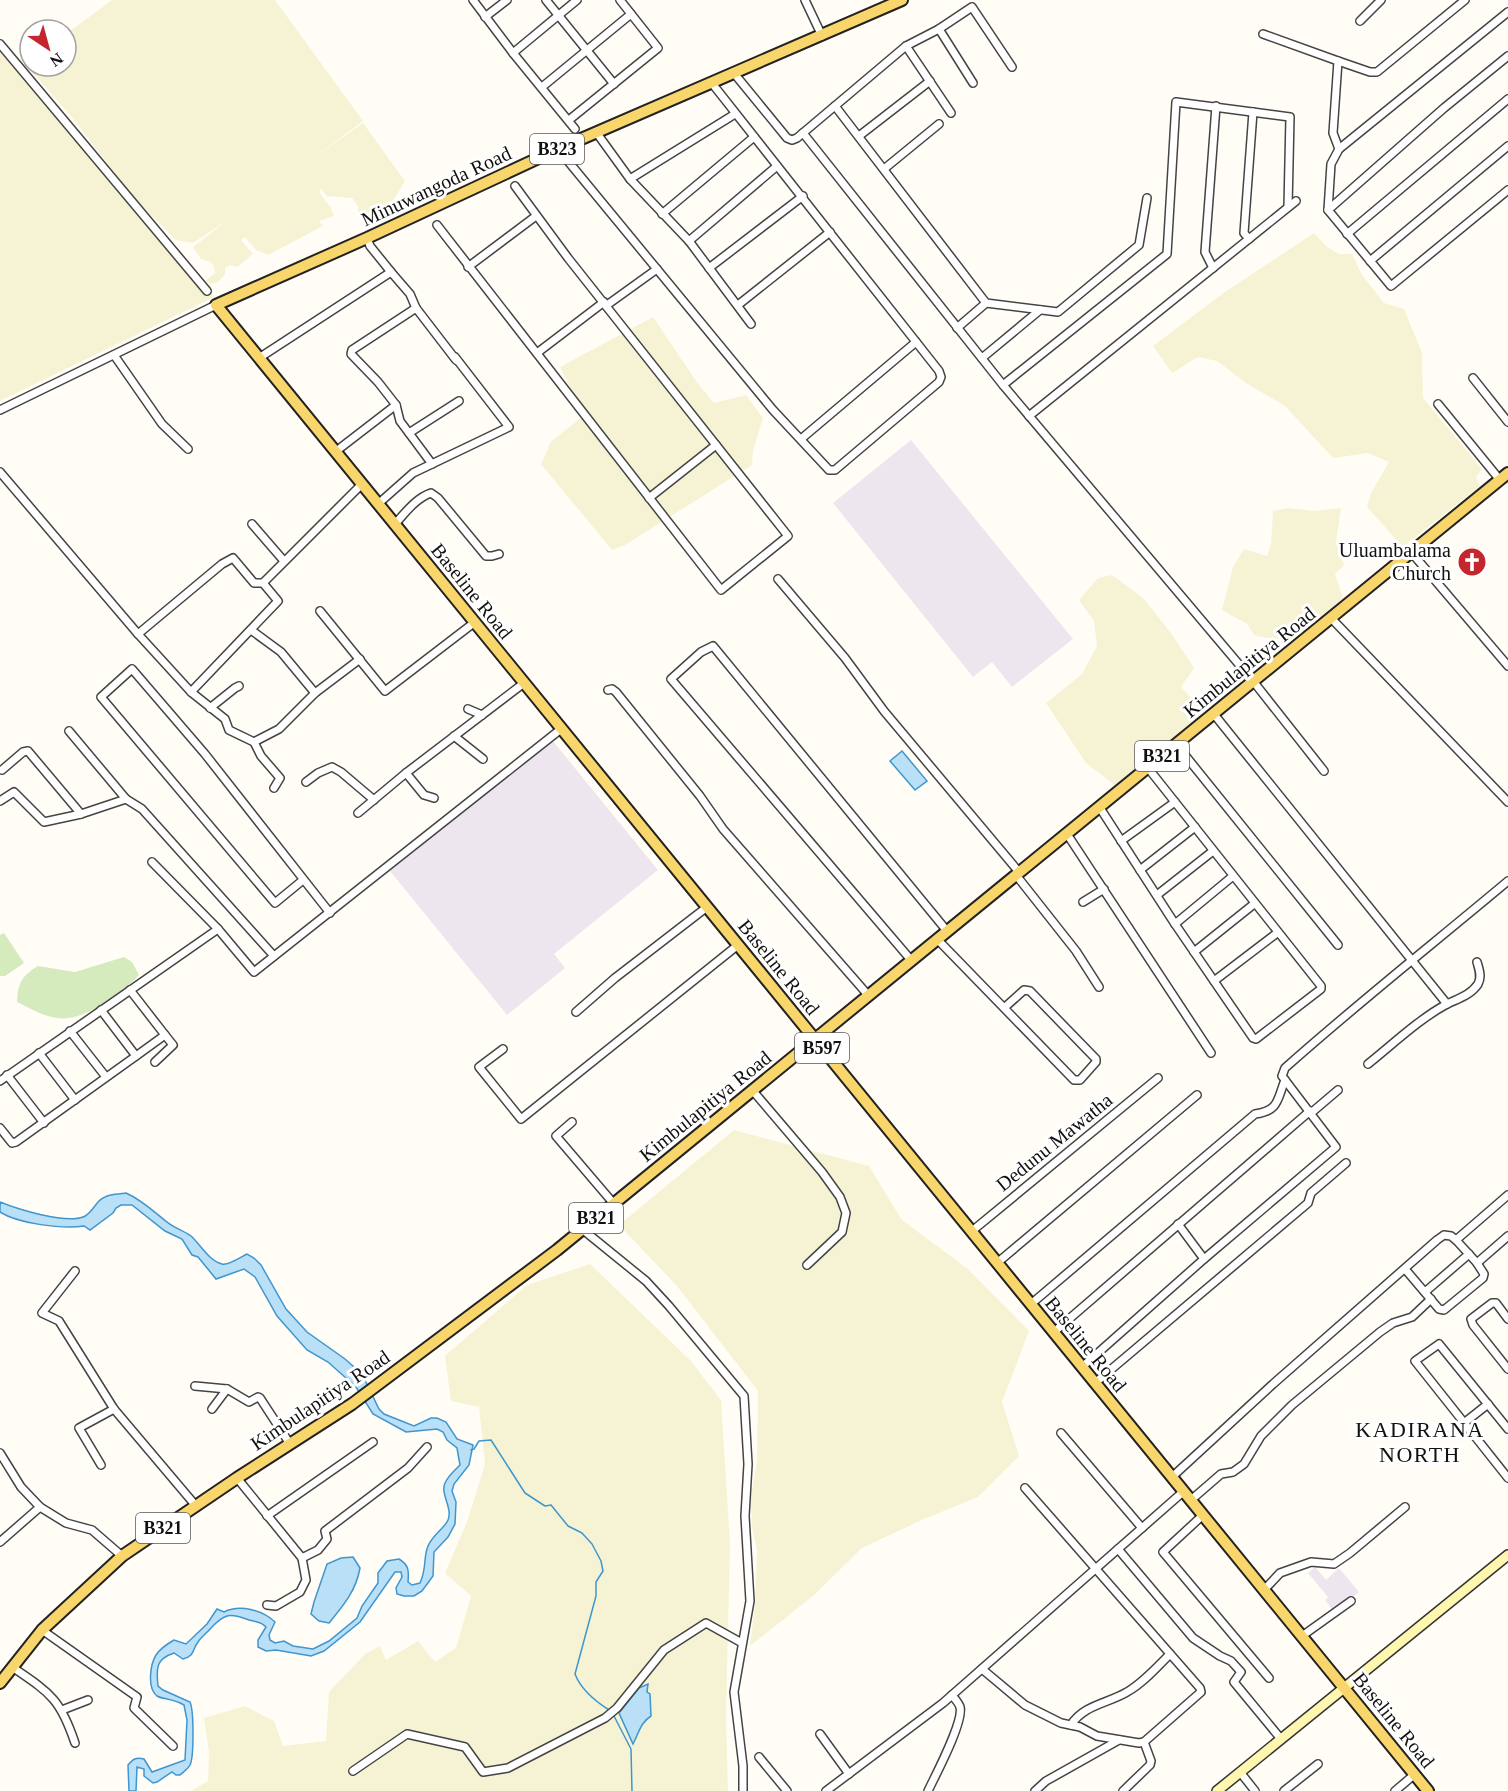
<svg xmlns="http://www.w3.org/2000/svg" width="1508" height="1791" font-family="'Times New Roman',serif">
	<rect width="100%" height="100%" fill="#fffdf5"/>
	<!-- industrial -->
	<g fill="#eee6ef">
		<path d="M911,440l162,199 -61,48 -20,-25 -19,15 -140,-174z"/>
		<path d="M552,740l106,130 -104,84 11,14 -58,47 -117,-144z"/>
		<path d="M1315,1567l11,13 13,-12 20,24 -25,20 -9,-12 3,-3 -20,-24z"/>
	</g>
	<!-- farmland -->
	<g fill="#f6f3d4">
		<path d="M112,0h163l88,121 -52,39 52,-37 42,58 -11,18 -16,12 -20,6v-11l-6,-8 -25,-2 -6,-7 -2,3 12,16 3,8 -15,5 4,5 -55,29 -12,-5 -11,-13 -4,3 12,14 -16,13 -8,-2 -4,3v6l-7,8 -7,2 -6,-3 10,-8 -1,-6 -3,-5 -10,-3 -8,-12 35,-27 -35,23 -17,-3 -42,-42 -63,-82 -46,-52 5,-3v5h36v-32z"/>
		<path d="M0,44l214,253 -214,104z"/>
		<path d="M1314,233l12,13 13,8h13l10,21 22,28 20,6 18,44 1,45 59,71 -6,8 4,9 -77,61 -36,-40 4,-14 18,-31 -21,-9 -35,5 -48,-52 -39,-23 -29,-22 -19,-4 -26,16 -19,-27 69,-52z"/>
		<path d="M653,317l43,64 18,22 32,-8 17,23 -10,33 -1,14 -127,80 -13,5 -71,-86 10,-22 33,-27 -24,-48z"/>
		<path d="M1288,508l27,3 26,-3 -5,34 8,23 -9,9 8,24 -48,41 -29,-1 -12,-3 -7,-11 -25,-14 11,-43 11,-18 23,7 4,-12 2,-33z"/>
		<path d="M1112,575l30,22 29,36 23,35 -13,19 25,27 -90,72 -30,-23 -40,-60 36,-29 15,-28 -3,-25 -15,-21 19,-22z"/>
		<path d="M734,1130l135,36 33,54 66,49 61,62 -27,71 17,54 -41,41 -54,22 -62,29 -49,48 -63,50 5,-42 2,-53 -5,-24 -1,-29 6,-38 1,-69 -81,-105 -58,-61z"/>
		<path d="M590,1264l100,96 31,40 9,143 -4,173 2,75h-537l17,-10 1,-29 -5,-34 41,-12 29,15 9,25 43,-5 3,-49 36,-38 15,-8 6,14 32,-19 17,21 21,-14 15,-52 -26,-23 22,-51 18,-58 -6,-57 -28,-6 -6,-45 82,-71z"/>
	</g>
	<!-- green -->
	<g fill="#d5ebbd">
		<path d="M4,933l20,30 -19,13h-5v-41z"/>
		<path d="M124,957l8,5 7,13c-18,19 -55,47 -82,43 -15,-2 -27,-10 -40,-16 1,-20 5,-26 21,-36l37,6z"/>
	</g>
	<!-- water -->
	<g fill="#b9e0f7" stroke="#3f96cf" stroke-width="1.5">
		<path d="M902,751l25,30 -12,9 -25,-29z"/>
		<path d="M126,1193c16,7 27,18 41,29 7,6 16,8 24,14 9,8 18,25 31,28 6,2 19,-7 25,-10l7,4 7,7 25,44 21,23 38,27 17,15 17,35 5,5 30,12 17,-8h6l9,4 11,17 16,6 -4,20 -15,19 -2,7 4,11 -1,22 -7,13 -14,15 -1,24 -11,15 -8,5h-10l-7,-2 -1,-6 6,-11 -1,-5h-6l-35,50 -36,29 -13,5 -35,-6 -10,1 -8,-4v-7l8,-13c-5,-6 -10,-5 -17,-7 -19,-7 -24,-7 -38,8 -4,5 -10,9 -13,14 -6,8 -3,14 -15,17l-9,-6c-18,6 -18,15 -16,33l5,4 27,12c4,9 4,55 0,63 -2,4 -7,7 -10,10h-4l-4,-3 -15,10 -4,1 -9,-7v-7l-7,-2 -1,24h-7l-1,-26c5,-6 8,-8 16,-6l8,13 33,-12 2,-40 -3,-15c-10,-6 -22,-6 -27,-9 -10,-8 -7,-31 -1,-41 4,-6 11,-11 18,-15l12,4 21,-20 10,-15 7,3c16,-8 38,-2 51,10l-6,13 1,5 5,3 9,-2 9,5 20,3 16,-8 28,-23 5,-12 16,-23v-10l9,-12 12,-2c10,6 10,12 9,23l4,3 8,-2c7,-15 3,-25 8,-37 5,-12 16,-17 20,-26 5,-12 -8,-26 -3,-37 3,-7 10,-13 15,-18l-3,-17 -10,-8 -4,-8 -6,-3 -31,3 -33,-18 -17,-27 -28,-25 -21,-12 -30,-34 -22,-39 -11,-8 -28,10 -18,-22 -6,-2 -10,-16 -17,-8 -33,-26h-11l-5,3 -3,5 -23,17 -6,-4c-22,3 -65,-2 -84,-14v-10c17,7 65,22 83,15 7,-2 11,-11 16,-16 7,-7 18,-7 27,-8z"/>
		<path d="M353,1557l7,11c-4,23 -17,38 -31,55l-10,-2 -8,-7 3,-12 13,-38 14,-6z"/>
		<path d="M648,1684l-1,8 3,2 1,22c-11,7 -12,17 -18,28l-14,-31 20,-25z"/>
	</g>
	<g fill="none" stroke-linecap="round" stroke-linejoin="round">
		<!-- stream -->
		<g stroke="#3f96cf" stroke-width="1.5">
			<path d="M471,1450l3,-1 5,-8 12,-1 34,53 20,13 6,-1 17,21 14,7 10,11 9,17 2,10 -7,11v14l-21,78c6,16 20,27 34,36"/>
			<path d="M614,1716l17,33 1,42"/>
		</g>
		<!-- street casing -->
		<g stroke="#444" stroke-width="10">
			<g id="street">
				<path d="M473,0l40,53 62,76"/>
				<path d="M546,0l68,84"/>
				<path d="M805,0l17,36"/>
				<path d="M485,17l22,-17"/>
				<path d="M1360,21l21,-21"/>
				<path d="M939,29l34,54"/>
				<path d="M1263,34l75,27 32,11h7l88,-72"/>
				<path d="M0,44l207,247"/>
				<path d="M906,46l45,67"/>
				<path d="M513,53l64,-53"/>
				<path d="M1338,61l-5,72 6,16 -8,15 -3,46 63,76 117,-96"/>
				<path d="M733,72l54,66 5,2 5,-2 109,-92 33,-17 33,-22 40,60"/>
				<path d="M542,87l89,-73"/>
				<path d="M835,106l151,197 72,9 81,-67 8,-47"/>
				<path d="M569,120l89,-72 -38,-48"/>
				<path d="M596,132l34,47 59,62 62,83"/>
				<path d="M803,133l200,252 250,296 71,90"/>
				<path d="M859,136l71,-55"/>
				<path d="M558,149l215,261 56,60h6l104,-88 2,-5 -2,-6 -228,-289"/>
				<path d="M1339,149l169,-137"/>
				<path d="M884,169l55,-45"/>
				<path d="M630,179l105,-65"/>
				<path d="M1328,210l116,-102 64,-52"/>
				<path d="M662,214l92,-77"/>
				<path d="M437,225l284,365 67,-54 -220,-278 -53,-72"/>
				<path d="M1347,234l161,-135"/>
				<path d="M367,238l3,8 21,26"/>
				<path d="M1249,239l-5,-6 9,-121"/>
				<path d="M689,241l88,-75"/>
				<path d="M1370,261l138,-115"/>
				<path d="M468,267l68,-51"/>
				<path d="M709,268l94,-72"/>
				<path d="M1213,268l-8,-16 11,-146"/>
				<path d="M607,305l50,-36"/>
				<path d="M738,305l92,-73"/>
				<path d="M957,328l29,-25"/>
				<path d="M537,353l67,-51"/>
				<path d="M114,355l48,69 26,25"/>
				<path d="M259,358l132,-86 19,22 6,14"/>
				<path d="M982,358l58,-48"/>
				<path d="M1473,378l35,44"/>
				<path d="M1003,385l164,-131 9,-152 114,15 -2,90"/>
				<path d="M1438,404l62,76"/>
				<path d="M396,405l4,16 9,12"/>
				<path d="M0,410l216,-105"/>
				<path d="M1029,416l267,-215"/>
				<path d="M801,439l115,-97"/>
				<path d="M335,452l61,-47 -18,-23 -27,-28 1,-4 64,-42 40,52"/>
				<path d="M432,464l-23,-31 50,-32"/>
				<path d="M0,472l138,162 53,58 34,27 4,11 25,12"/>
				<path d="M649,498l67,-53"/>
				<path d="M378,504l35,-31 96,-46 -54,-70"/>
				<path d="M252,524l32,37"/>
				<path d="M395,524c10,-11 21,-26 36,-31l7,5 48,58h6l7,-2"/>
				<path d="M1411,552l97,114"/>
				<path d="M778,579l67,79 39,53 135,161"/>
				<path d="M320,611l65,80 90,-69"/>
				<path d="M1331,618l177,184"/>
				<path d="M251,630l30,22 34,41"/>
				<path d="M138,634l84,-70 11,-6 21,25h9l99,-99"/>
				<path d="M608,690l4,-1 4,3 84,104 23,33 145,166"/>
				<path d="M191,692l87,-91 -15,-18"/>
				<path d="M210,708l25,-20 4,-2"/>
				<path d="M468,709l14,6"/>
				<path d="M1213,713l234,291"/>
				<path d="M69,731l57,68"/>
				<path d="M454,736l29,23"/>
				<path d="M1176,744l162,201"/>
				<path d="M2,770l21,-18 5,-1 53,63"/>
				<path d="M406,773l18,22 10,3"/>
				<path d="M306,782l12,-9 14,-6 9,5 33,28"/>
				<path d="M274,788l6,-10 -19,-22 -7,-14 25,-13 36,-36 45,-34"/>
				<path d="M0,801l14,-9 30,30 37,-8 45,-15 16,10 132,147"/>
				<path d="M1100,808l75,116 78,114 3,1 65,-50v-3l-173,-218"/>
				<path d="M358,813l48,-40 118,-90"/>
				<path d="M1067,834l144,219"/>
				<path d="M1121,841l54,-39"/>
				<path d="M152,862l66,67"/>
				<path d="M1140,870l55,-43"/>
				<path d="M1016,875l60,76 23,36"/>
				<path d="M303,880l-28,23 -174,-206 31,-28 73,85 125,159"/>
				<path d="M1157,895l56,-44"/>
				<path d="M1083,902l21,-13"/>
				<path d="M1175,924l58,-48"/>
				<path d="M937,939l137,141h6l16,-18v-3l-66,-68 -6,-1 -20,18"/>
				<path d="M1194,952l60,-48"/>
				<path d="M911,960l-240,-281 30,-27 12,-6 234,285"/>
				<path d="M1214,981l63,-48"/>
				<path d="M130,990l35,45 -29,21"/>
				<path d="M576,1012l39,-34 92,-71"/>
				<path d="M70,1031l36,46"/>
				<path d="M503,1049l-24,18 42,52 217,-174"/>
				<path d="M39,1053l36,47"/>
				<path d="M155,1062l18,-17 -8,-10"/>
				<path d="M1368,1064c24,-19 51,-45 79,-60 10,-5 24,-9 31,-20 4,-7 1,-15 -1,-22"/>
				<path d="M7,1075l37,48"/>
				<path d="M0,1081l218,-152 36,43 307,-243"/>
				<path d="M753,1091l69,81 18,25 6,16 -4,19 -35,33"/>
				<path d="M1311,1113l27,-23"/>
				<path d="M572,1122l-16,14 58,68"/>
				<path d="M0,1128l12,15 4,-1 120,-86 -35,-46"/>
				<path d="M1178,1224l26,35"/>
				<path d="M582,1229l64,52 23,25 75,90 4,68 -3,52 5,85 -16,91 9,74v25"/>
				<path d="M972,1231l186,-153"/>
				<path d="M1456,1240l52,-45"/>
				<path d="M997,1263l200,-168"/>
				<path d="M1405,1269l34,40 5,1 39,-32 1,-4 -7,-11"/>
				<path d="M75,1271l-33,42 17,8 55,88 82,97"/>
				<path d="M1425,1292l44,-38"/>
				<path d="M1031,1304l224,-190c24,-3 22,-14 30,-34"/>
				<path d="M1508,1319l-12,-16h-4l-21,16 2,6 35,44"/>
				<path d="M1054,1332l256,-221"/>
				<path d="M1082,1367l122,-108 132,-112 -54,-71 3,-8c73,-65 149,-125 223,-187"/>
				<path d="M1095,1383l213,-180 3,-10 35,-30"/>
				<path d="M195,1386l32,3 22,13 9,-5 2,1 30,46"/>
				<path d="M212,1409l15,-20"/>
				<path d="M1464,1423l24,-19"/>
				<path d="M1508,1429l-69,-85 -24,17 93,117"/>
				<path d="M1061,1433l81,95"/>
				<path d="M0,1453l21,34 19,20 26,16 26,7 30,26"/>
				<path d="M101,1465l-22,-37 35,-19"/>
				<path d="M1172,1477l101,-93 164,-144 7,-5 7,1 5,4 21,23 31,-27"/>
				<path d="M237,1478l65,80"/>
				<path d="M1191,1500l30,-26 12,-2 11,-8 17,-28 31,-31 88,-73 13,-9 19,-6 19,-18"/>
				<path d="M1203,1515l-40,37 106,126"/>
				<path d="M267,1516l106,-74"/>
				<path d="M0,1542l40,-35"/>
				<path d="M1118,1549l75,89 27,18 11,5 10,11 -7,10 47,57"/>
				<path d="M1264,1590l16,-17 31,-11 23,2 16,-11 55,-46"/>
				<path d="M267,1605l9,1 24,-14 6,-12 -4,-22 16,-8 9,-11 -2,-8 83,-63 19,-21"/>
				<path d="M42,1630l95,67 -3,11 39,38"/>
				<path d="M1302,1636l49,-35"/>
				<path d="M12,1667c38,26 48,31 63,76"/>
				<path d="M982,1669l43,36 36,18 19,4 17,9 42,7 5,-1 57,-50 -1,-4 -175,-200"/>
				<path d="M62,1710l26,-10"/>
				<path d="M1071,1725c12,-20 38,-22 56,-33 16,-9 30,-25 43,-38"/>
				<path d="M820,1734l29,40"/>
				<path d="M759,1757l28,34"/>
				<path d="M353,1771l54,-37 58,13 18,25 25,-4 97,-50 12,-10 47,-58 42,-27 36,20"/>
				<path d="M1240,1772l15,19"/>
				<path d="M826,1791l117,-88 241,-212"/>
				<path d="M928,1791c7,-15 36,-69 32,-84 -1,-4 -6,-9 -8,-12"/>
				<path d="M1035,1791l11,-10 73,-41"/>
				<path d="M1123,1791l27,-26 1,-4 -7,-19"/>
				<path d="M1284,1791l34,-27"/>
				<path d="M1395,1791l20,-17"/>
			</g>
		</g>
		<!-- secondary casing -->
		<g stroke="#333" stroke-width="12">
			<path id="secondary" d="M1217,1791l291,-236"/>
		</g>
		<!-- primary casing -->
		<g stroke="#222" stroke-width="14">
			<g id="primary">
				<path d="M902,0l-344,149 -191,89 -151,67 1212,1486"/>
				<path d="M0,1683l42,-53 80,-74 115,-78 115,-74 205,-154 951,-777"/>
			</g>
		</g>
		<!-- street -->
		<use href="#street" stroke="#fff" stroke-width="7"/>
		<!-- secondary -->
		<use href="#secondary" stroke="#fff6b0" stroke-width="9"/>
		<!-- primary -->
		<use href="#primary" stroke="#f9d66b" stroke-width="10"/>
	</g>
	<!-- icons -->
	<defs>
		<g id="church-disc" transform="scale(1.5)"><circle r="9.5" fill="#c4262e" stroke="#fff"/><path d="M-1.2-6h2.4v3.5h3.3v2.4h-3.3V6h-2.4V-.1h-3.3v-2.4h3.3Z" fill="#fff"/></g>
	</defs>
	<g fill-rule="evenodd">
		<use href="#church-disc" x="1472" y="562"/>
	</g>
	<g text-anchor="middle" stroke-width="6" stroke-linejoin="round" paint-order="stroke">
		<!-- shield labels -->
		<g fill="#fff" stroke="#585858" stroke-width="1.5">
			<rect x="530" y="134" width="54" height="30" rx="4.5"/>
			<rect x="1135" y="741" width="54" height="30" rx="4.5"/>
			<rect x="795" y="1033" width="54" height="30" rx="4.5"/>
			<rect x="569" y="1203" width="54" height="30" rx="4.5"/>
			<rect x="136" y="1513" width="54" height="30" rx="4.5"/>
		</g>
		<g font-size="18" font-weight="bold" fill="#111">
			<text x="557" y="155">B323</text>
			<text x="1162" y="762">B321</text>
			<text x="822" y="1054">B597</text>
			<text x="596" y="1224">B321</text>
			<text x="163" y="1534">B321</text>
		</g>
		<!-- street labels -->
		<g font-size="20" fill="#111" stroke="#fff">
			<text transform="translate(436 186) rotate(-25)" y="7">Minuwangoda Road</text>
			<text transform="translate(472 591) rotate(51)" y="7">Baseline Road</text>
			<text transform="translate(1249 662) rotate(-39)" y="7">Kimbulapitiya Road</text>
			<text transform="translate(779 967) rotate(51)" y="7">Baseline Road</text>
			<text transform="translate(705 1106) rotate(-39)" y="7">Kimbulapitiya Road</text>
			<text transform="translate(1054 1142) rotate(-39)" y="7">Dedunu Mawatha</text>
			<text transform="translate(1086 1344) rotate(51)" y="7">Baseline Road</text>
			<text transform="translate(320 1400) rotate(-34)" y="7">Kimbulapitiya Road</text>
			<text transform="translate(1394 1720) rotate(51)" y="7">Baseline Road</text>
		</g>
		<!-- poi labels -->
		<g font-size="20" fill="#111" stroke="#fff" text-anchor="end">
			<text x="1451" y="557">Uluambalama<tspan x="1451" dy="23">Church</tspan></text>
		</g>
		<!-- quarter labels -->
		<g font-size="22" letter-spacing="1.5" fill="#111" stroke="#fff">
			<text x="1420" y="1437">KADIRANA<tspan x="1420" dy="25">NORTH</tspan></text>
		</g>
	</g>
	<!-- north arrow -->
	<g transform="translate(48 48) rotate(144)"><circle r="28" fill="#ffffff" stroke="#a0a0a0" stroke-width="1.5"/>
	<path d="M0-4.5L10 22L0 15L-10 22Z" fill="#c4262e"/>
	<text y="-9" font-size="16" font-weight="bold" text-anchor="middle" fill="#111111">N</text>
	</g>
</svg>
